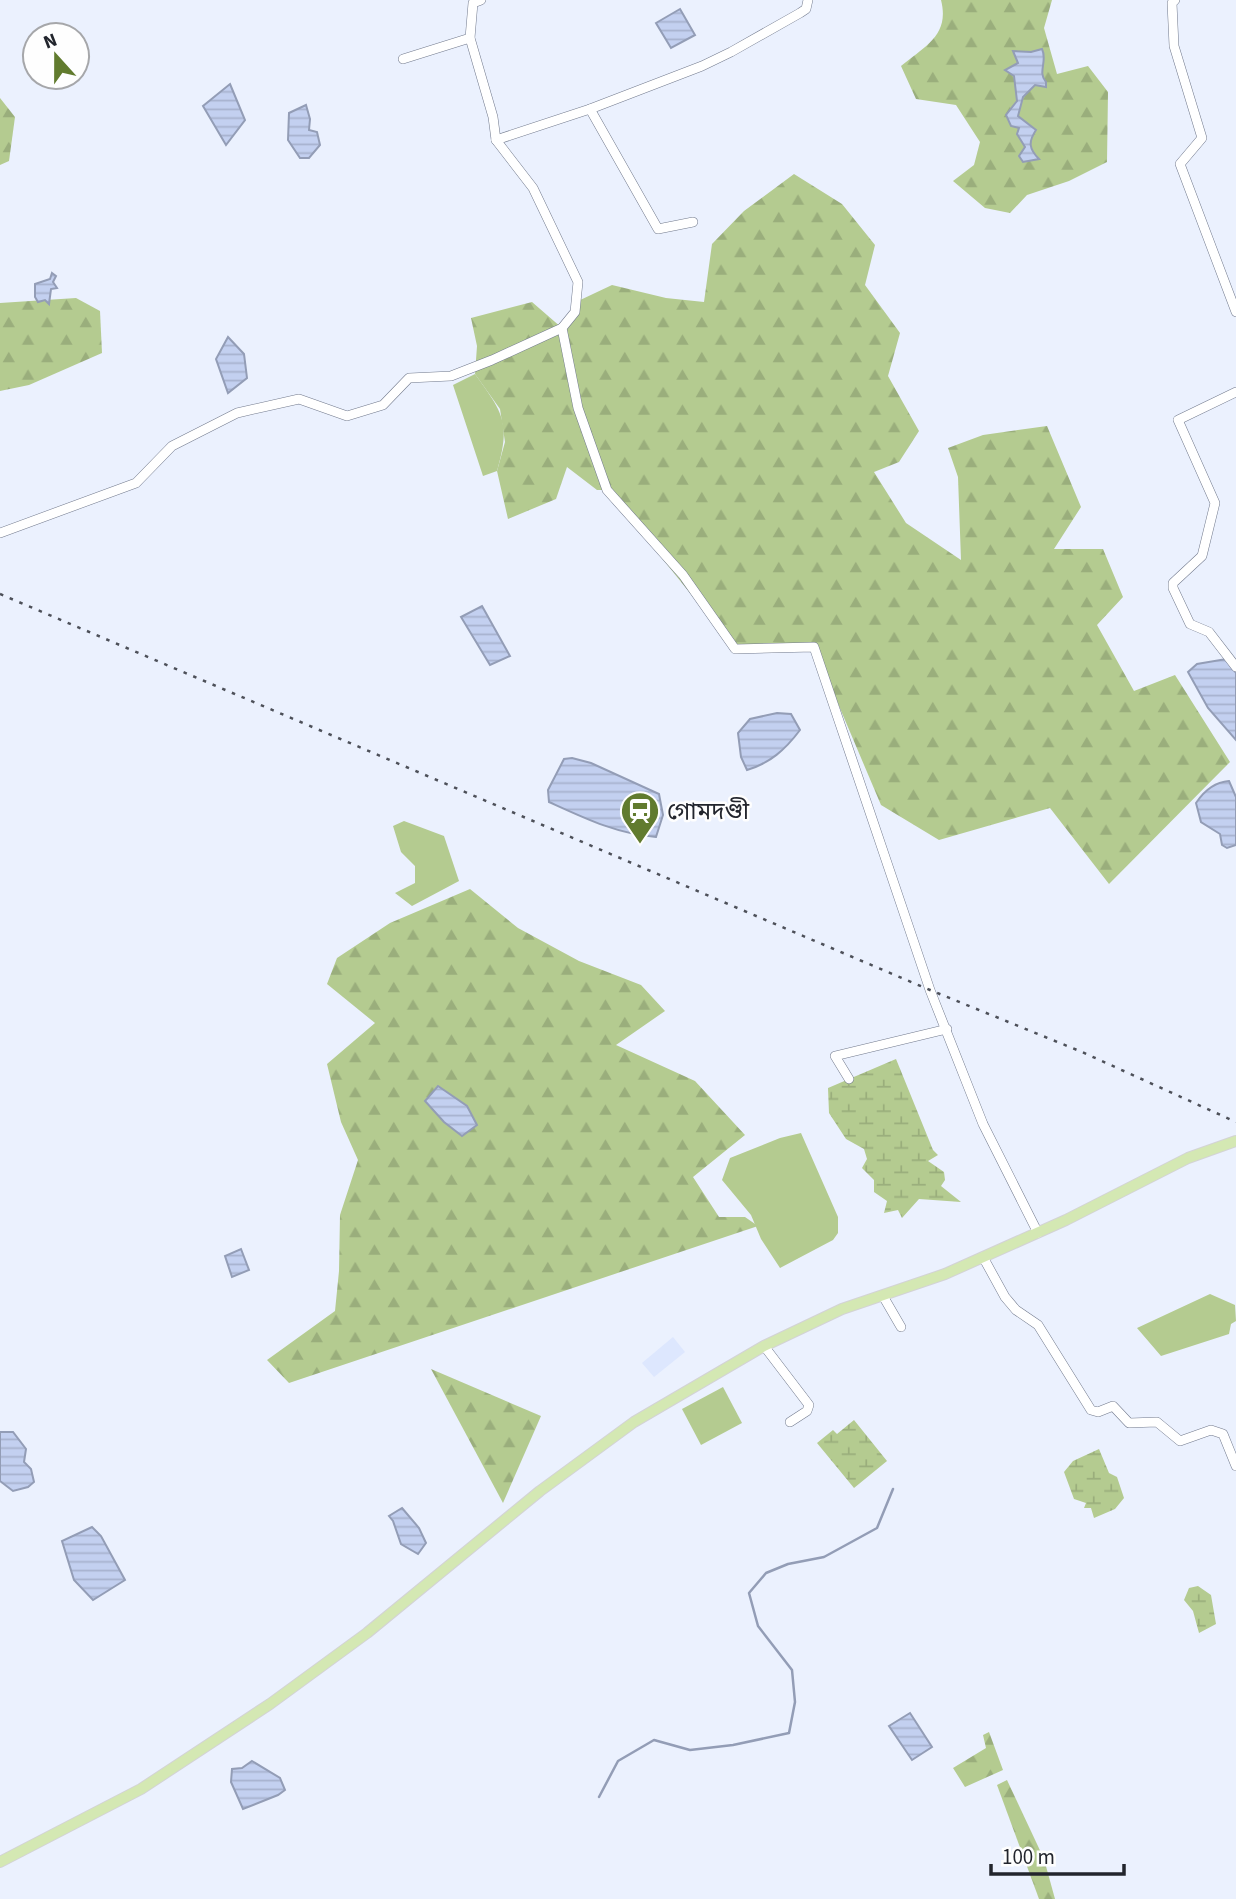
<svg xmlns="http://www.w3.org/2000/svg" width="1236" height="1899" font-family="'Source Sans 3','Noto Sans Bengali',sans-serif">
	<defs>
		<pattern id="forest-firs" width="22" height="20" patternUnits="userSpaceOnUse" patternTransform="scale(1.75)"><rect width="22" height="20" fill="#b4cb90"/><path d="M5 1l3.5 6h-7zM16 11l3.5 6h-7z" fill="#9aae7c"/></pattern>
		<pattern id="wetland-marsh" width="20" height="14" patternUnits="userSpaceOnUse" patternTransform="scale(1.75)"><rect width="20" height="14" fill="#b4cb90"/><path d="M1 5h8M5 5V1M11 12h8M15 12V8" fill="none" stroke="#9aae7c"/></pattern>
		<pattern id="water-rules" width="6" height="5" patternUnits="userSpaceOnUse" patternTransform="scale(1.75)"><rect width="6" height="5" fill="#c3d0f0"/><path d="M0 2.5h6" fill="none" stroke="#a7b2ce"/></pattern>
	</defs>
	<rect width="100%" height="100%" fill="#ebf1fe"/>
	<!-- built -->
	<path fill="#dde7fe" d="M673,1337l12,15 -31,25 -12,-14z"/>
	<!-- grass -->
	<g fill="#b4cb90">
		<path d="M475,374c28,39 36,48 22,97l-14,5 -30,-91z"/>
		<path d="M404,821l40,15 15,45 -47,25 -17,-13 20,-10v-17l-14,-14 -8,-26z"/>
		<path d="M801,1133l37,84v16l-5,7 -53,28 -19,-29 -10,-24 -29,-35 8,-22 50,-20z"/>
		<path d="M1210,1294l25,11 1,16 -5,3 -2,10 -68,22 -24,-28z"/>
		<path d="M723,1387l19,36 -41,22 -19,-36z"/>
	</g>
	<!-- forest -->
	<g fill="url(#forest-firs)">
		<path d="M941,0h111l-8,28 13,46 31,-8 20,26 -1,70 -38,19 -42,14 -17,18 -25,-5 -32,-27 21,-16 6,-23 -24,-37 -40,-6 -15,-33c24,-20 49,-31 40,-66z"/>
		<path d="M0,98l15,19 -6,44 -9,4z"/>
		<path d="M794,174l48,30 33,41 -10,40 35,48 -12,43 31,55 -20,31 -25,10 32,51 55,37 -3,-83 -10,-29 35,-13 64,-9 34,81 -27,42h49l20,48 -26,28 37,66 41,-16 55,87 -121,122 -59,-76 -111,32 -58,-35 -67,-158 -79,2 -128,-159h-10l-30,-23 -11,32 -48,20 -11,-48 8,-29 -5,-33 -25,-35 2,-28 -6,-28 61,-16 30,26 14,-26 36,-17 54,13 38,4 8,-58 32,-33z"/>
		<path d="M76,298l24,13 2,42 -73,32 -29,6v-88z"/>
		<path d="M470,889l48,39 61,33 62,24 24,26 -49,34 79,36 50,54 -52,42 26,40h26l13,9 -469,157 -22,-23 68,-49 4,-40 1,-56 18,-55 -17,-38 -14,-58 48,-41 -48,-39 10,-26 53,-35z"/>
		<path d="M431,1369l110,47 -38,87z"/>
		<path d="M989,1732l14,38 -38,17 -12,-19 33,-20 -3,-13z"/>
		<path d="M1007,1780l37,79 11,40h-16l-42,-114z"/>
	</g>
	<!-- wetland -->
	<g fill="url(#wetland-marsh)">
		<path d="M896,1059l37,91 5,5 -10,6 16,11 1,8 -4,6 20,16 -42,-3 -17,19 -4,-8 -14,3 3,-12 -13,-9v-12l-12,-12 5,-9 -3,-10 -18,-10 -17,-26 -1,-25z"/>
		<path d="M854,1420l33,41 -33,27 -37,-45 16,-13 4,4z"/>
		<path d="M1099,1449l10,24 8,4 7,21 -9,11 -21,9 -3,-10h-7l2,-5 -12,-4 -10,-27 9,-11z"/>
		<path d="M1198,1586l13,9 5,29 -17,9 -6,-22 -9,-11 5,-12z"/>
	</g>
	<!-- water -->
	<g fill="url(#water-rules)" stroke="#939db6" stroke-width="2">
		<path d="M680,9l15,26 -24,13 -15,-25z"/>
		<path d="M1042,49c6,12 -5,23 4,33v5l-11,-2 -12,12 -5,19 18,14c-8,12 -7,19 3,29l-16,3 -4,-6 6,-9 -8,-13 2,-6 -8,-2 -5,-11 11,-14 -3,-25 -9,-6 13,-7 -5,-12 18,1z"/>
		<path d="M230,84l15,36 -19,25 -23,-39z"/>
		<path d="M306,105l4,14 -1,11 8,2 3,13 -11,13h-9l-12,-18 1,-27z"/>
		<path d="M52,273l4,3 -3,6 4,6 -6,1 -2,15 -4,-4 -7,2 -3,-5v-13l15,-5z"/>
		<path d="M228,337l16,17 3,24 -19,15 -12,-34z"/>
		<path d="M482,606l28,50 -20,9 -29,-48z"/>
		<path d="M1226,659l10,14v67l-28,-32 -20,-36 9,-8z"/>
		<path d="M777,713l14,1 9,16c-15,20 -30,33 -53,40l-6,-13 -3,-24 12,-14z"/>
		<path d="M572,758l19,5 68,31 4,21 -7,22c-39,-3 -72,-19 -107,-35l-1,-12 16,-31z"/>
		<path d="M1229,781l7,16v48l-9,3 -5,-3 -2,-11 -19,-12 -5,-19c8,-12 19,-21 33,-22z"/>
		<path d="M438,1086l29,20 10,19 -15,11 -18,-14 -19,-21z"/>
		<path d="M241,1249l8,21 -17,7 -7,-21z"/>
		<path d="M0,1432h13l13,17 -2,13 7,7 3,13 -6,5 -15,4 -13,-10z"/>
		<path d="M402,1508l17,20 7,15 -8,11 -17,-10 -8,-23 -4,-5z"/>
		<path d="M92,1527l9,9 24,44 -32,20 -19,-20 -12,-39z"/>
		<path d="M910,1713l22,34 -20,13 -23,-34z"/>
		<path d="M252,1761l28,17 5,12 -7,5 -35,14 -12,-27 1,-13 10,-1z"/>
	</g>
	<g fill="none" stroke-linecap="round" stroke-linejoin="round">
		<!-- stream -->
		<path stroke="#939db6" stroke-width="2.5" d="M599,1797l19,-36 36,-21 36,10 43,-5 56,-12 6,-31 -3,-32 -34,-44 -9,-33 17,-20 22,-9 36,-7 53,-29 16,-39"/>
		<!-- minor casing -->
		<g stroke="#727a8d" stroke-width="10">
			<g id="minor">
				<path d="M481,0l-8,3 -3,35 23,79 3,23 37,48 45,94 -3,30 -13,16 16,80 29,82 76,85 52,74 79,-2 116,343 53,134 55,109"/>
				<path d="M1175,0l-3,3 2,43 28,92 -22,26 56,148"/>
				<path d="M403,59l67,-21"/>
				<path d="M590,109l68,120 35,-7"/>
				<path d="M496,140l94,-31 112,-43 29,-14 69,-39 6,-4 2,-9"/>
				<path d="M1236,392l-58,28 37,83 -13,53 -29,27v5l17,36 19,8 27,35"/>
				<path d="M0,533l136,-50 36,-37 65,-33 62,-14 48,17 36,-11 26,-27 42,-2 41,-16 70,-32"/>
				<path d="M849,1079l-14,-23 112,-27"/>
				<path d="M983,1257l22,40 11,13 22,15 53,85 7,2 15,-6 16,17 28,-1 23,19 31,-11 12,4 13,32"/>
				<path d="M883,1296l18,31"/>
				<path d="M764,1346l45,59 -2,6 -17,11"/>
			</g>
		</g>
		<!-- major casing -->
		<g stroke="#d3d3d5" stroke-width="12">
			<path id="major" d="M0,1862l141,-73 129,-85 97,-71 173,-142 94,-69 130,-76 78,-37 103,-35 121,-54 122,-62 48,-17"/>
		</g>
		<!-- minor -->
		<use href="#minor" stroke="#fff" stroke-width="9"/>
		<!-- major -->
		<use href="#major" stroke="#d4e8b3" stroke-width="10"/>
		<!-- rail -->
		<path stroke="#4d5059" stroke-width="2.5" stroke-dasharray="3.5 7" stroke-linecap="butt" d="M0,594l930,396 152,62 154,70"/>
	</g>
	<!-- icons -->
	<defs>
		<g id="station-pin" transform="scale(2.0125)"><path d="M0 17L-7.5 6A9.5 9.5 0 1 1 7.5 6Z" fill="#617b2e" stroke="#fefefe"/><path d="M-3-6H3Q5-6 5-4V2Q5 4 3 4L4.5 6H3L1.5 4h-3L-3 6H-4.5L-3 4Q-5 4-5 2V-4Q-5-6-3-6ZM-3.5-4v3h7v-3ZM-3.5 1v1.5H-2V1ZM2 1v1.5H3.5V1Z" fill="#fff"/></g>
	</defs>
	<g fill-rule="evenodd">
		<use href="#station-pin" x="640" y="811"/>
	</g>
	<g text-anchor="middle" stroke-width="5" stroke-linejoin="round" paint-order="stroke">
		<!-- poi labels -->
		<g font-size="24" fill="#22252d" stroke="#fefefe" text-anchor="start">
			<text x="667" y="819">গোমদণ্ডী</text>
		</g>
	</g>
	<!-- north arrow -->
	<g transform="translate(56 56) rotate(339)"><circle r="33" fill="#fefefe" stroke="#a6a7aa" stroke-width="2"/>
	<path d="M0-5L12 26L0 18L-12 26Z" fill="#617b2e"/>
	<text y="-10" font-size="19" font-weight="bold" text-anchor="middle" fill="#22252d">N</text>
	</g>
	<!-- scale -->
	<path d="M991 1864v10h133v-10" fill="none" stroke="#22252d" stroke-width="3.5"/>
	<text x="1002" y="1864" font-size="21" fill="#22252d" stroke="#fefefe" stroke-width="5" paint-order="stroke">100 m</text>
</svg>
